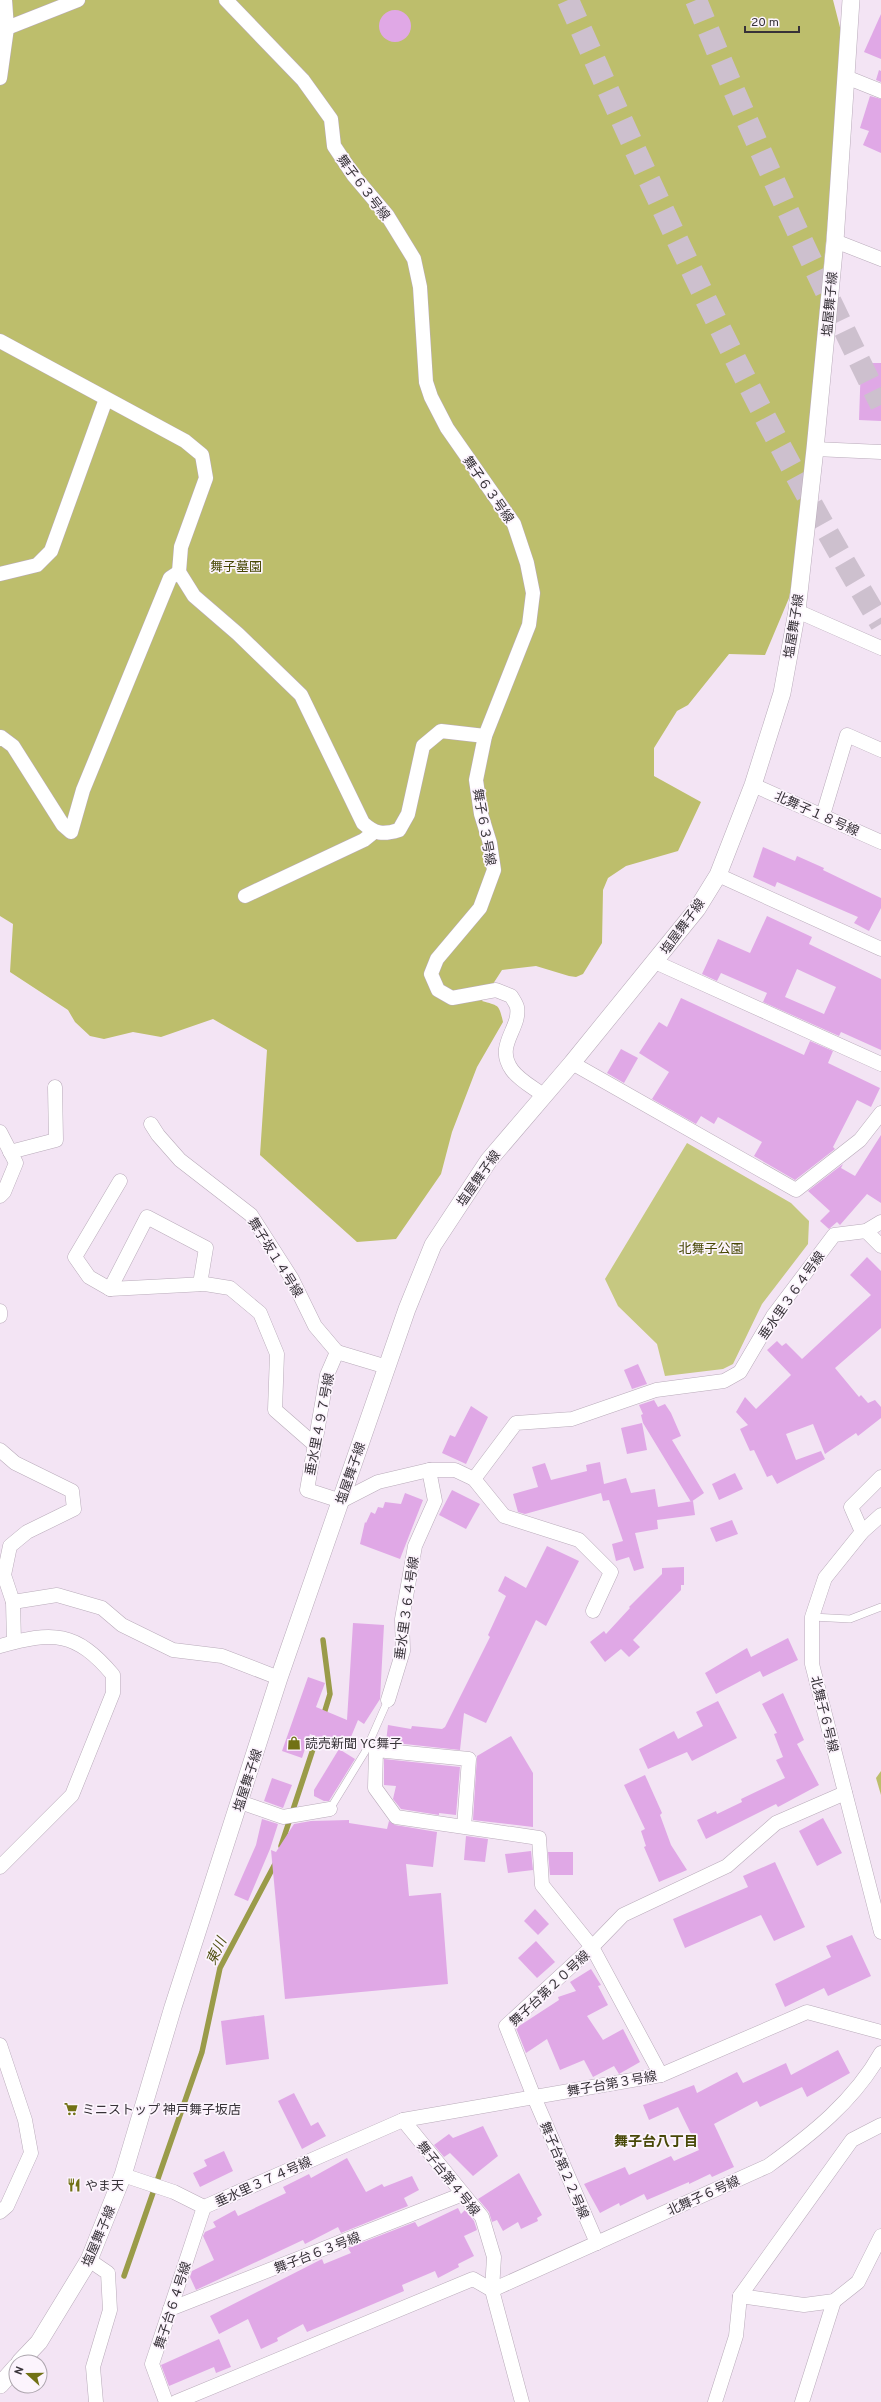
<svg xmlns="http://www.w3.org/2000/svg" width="881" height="2402" font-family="Overpass,'Noto Sans JP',sans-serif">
	<rect width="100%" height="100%" fill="#f3e4f4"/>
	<!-- green -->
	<path fill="#c6c881" d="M687,1143l104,60 18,18 -1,23 -46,60 -29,60 -10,5 -58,7 -8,-32 -39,-38 -13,-27z"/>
	<!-- forest -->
	<g fill="#bdbe6c">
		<path d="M0,0h833l11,43 -46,507 -9,48 -24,57 -36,-1 -41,51 -11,6 -23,37v28l47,26 -23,49 -52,15 -18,12 -5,12 -1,53 -19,31 -7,3 -7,-1 -33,-10 -34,4 -20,31c17,5 17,3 21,21l-26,45 -25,65 -11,42 -45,65 -39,3 -97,-87 7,-105 -54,-31 -52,18 -28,-5 -29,7 -14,-3 -15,-14 -7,-12 -58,-38 3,-48 -13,-8z"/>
		<path d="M881,1771v24l-5,-17z"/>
	</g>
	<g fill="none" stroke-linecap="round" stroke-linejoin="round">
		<!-- stream -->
		<g stroke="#9a9b49" stroke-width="5.5">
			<path d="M323,1717l7,-23 -7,-54"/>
			<path d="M281,1846l38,-115"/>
			<path d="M124,2276l78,-224 18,-84 56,-106"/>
		</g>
	</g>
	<!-- building -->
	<g fill="#e0a8e6" fill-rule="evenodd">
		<circle cx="395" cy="26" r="16"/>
		<path d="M881,14v45l-17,-7z"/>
		<path d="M879,70l2,1v11l-5,-2z"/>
		<path d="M870,96l11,3v54l-18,-8 6,-14 -9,-3z"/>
		<path d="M861,363h20v58l-22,-1z"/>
		<path d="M763,847l32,14 2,-5 27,12 -1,2 58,28v10l-12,23 -15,-8 4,-6 -81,-35 -2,5 -22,-10z"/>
		<path d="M767,916l45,21 -3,7 72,35v71l-40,-18 -2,4 -76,-34 4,-9 -46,-20 -4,8 -15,-7 16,-35 32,14zM797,969l39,18 -12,27 -39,-17z"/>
		<path d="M681,998l123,57 6,-14 23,10 -5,12 52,25 -9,19 -14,-7 -24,47 2,2 -40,31 -41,-24 8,-14 -44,-25 -4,7 -13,-8 -5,8 -44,-25 17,-27 -30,-19 20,-31 8,5z"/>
		<path d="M621,1049l17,9 -14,25 -17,-10z"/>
		<path d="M881,1135v68l-14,-9 -27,31 -3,-3 -8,7 -9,-8 10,-10 -22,-20 35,-27 -2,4 14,8z"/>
		<path d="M867,1257l14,14v57l-46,40 24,29 2,-2 7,8 7,-3 6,7v11l-23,18 -2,-3 -31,21 -12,-30 -27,10 10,26 25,-9 4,8 -48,25 -5,-9 -5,2 -13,-27 -4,1 -10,-22 8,-4 -12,-13 9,-15 11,12 35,-34 -24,-25 10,-9 5,5 4,-3 16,16 69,-64 -21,-20z"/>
		<path d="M638,1364l9,20 -15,5 -8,-19z"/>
		<path d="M654,1400l4,7 7,-3 6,9 10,23 -9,4 32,53 -13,9 -48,-79 -2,-8 2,-1 -4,-9z"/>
		<path d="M471,1406l17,11 -22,47 -24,-11 8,-18 5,2z"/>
		<path d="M642,1423l5,27 -20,4 -6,-26z"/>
		<path d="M600,1462l4,22 22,-6 5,15 24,-4 3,18 35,-6 2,14 -38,5 1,9 -23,4 9,35 -10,3 -5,-14 -13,4 -4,-17 11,-3 -14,-41 -6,1 -2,-8 -76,21 -7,-2 -5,-18 25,-7 -6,-20 13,-4 6,17 36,-9 -1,-6z"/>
		<path d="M735,1473l8,16 -24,11 -7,-16z"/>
		<path d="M452,1490l28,14 -14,25 -27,-14z"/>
		<path d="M405,1493l18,7 -23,59 -40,-15 5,-22 1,1 5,-11 4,2 3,-7 5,1 2,-6 16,2z"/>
		<path d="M732,1520l6,14 -22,8 -6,-14z"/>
		<path d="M547,1546l32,15 -33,65 -10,-6 -50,103 -22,-10 -4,37 -74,-8 2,-17 23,4 1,-3 30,3 3,-2 45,-90 -2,-2 18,-39 -8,-5 7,-15 21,12z"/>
		<path d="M684,1567v18h-3v5l-48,50 7,7 -11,10 -8,-8 -16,13 -15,-20 14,-11 2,3 24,-26 -1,-1 33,-33v-6z"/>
		<path d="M353,1623l31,2 -4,74 -16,25 -6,-4 -12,29 -36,-15 -8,24 -20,-7 26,-74 17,6 -9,24 31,13z"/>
		<path d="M788,1638l10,22 -35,17 -3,-6 -44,23 -11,-21 42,-25 4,9z"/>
		<path d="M783,1693l21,47 -7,4 22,41 -41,22 -2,-3 -70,35 -9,-19 19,-9 1,3 25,-12 -1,-3 44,-21 -9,-18 7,-3 -9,-23 3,-1 -15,-29z"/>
		<path d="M718,1701l19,37 -45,23 -5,-9 -39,17 -9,-20 35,-18 4,8 25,-13 -7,-14z"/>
		<path d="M511,1736l22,37v54l-60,-7 4,-64z"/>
		<path d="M339,1749l16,10 -26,42h-5l-10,-5v-6z"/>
		<path d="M384,1759l76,8 -4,48 -17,-2v2l-38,-6 -8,-10 3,-13 -12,-1z"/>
		<path d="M645,1775l17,38 -2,2 11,30 16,25 -28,12 -15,-35 2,-1 -5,-15 4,-2 -21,-44z"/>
		<path d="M272,1778l20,7 -9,23 -19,-7z"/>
		<path d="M823,1818l19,35 -25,13 -18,-35z"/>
		<path d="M262,1819l16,5 -8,25 -22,52 -14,-6 22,-50z"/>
		<path d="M349,1820v3l38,6 2,-8 6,4 42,7 -4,35 -27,-3 3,32 32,-3 7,91 -163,15 -14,-149 5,2 18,-28 17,-3z"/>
		<path d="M466,1836l22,3 -3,23 -21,-2z"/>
		<path d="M531,1851l2,19 -25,3 -3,-19z"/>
		<path d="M548,1852h25v23h-23z"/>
		<path d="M775,1862l30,65 -31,14 -13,-26 -76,33 -12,-29 75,-32 -5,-11z"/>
		<path d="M535,1909l14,15 -11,11 -14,-14z"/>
		<path d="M852,1935l19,41 -43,20 -4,-8 -39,19 -10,-23 56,-27 -5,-11z"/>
		<path d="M536,1941l19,21 -18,16 -19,-20z"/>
		<path d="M591,1969l10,16 -3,1 10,19 -21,11 16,24 20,-11 17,33 -21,12 -5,-8 -21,11 -9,-17 -24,10 -13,-31 -21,14 -10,-25 43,-28 -1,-3 18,-6 -6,-9z"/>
		<path d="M264,2015l5,44 -43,6 -5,-44z"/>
		<path d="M838,2050l12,23 -43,24 -5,-10 -42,20 -3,-6 -43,23 20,43 -22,10 -2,-3 -21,10v-2l-42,18 -3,-6 -24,12 -1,-3 -19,10 -16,-29 41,-17 4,8 42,-19 3,5 25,-11 -21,-43 -29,13 -6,-15 51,-20 3,8 40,-21 6,11 43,-20 5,12z"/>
		<path d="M294,2093l17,33 7,-4 8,14 -24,13 -24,-48z"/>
		<path d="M483,2126l15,30 -25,20 -23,-23 -6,4 -10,-12 15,-11 4,4z"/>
		<path d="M224,2151l9,20 -33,16 -7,-14 14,-7 -3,-6z"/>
		<path d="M347,2158l19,34 16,-8 2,3 28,-11 7,14 -15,8 4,8 -67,27 -3,-6 -33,17 -2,-4 -107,50 -6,-13 2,-6 22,-11 -11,-24 2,-4 11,-5 -3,-5 22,-12 3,6 48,-23 -3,-6 26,-13 2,4z"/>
		<path d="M519,2173l23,42 -5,3 1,3 -17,8 -3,-7 -15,9 -6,-11 -5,2 -3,-10 -11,-13z"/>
		<path d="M458,2208l3,6 4,-4 9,11 3,9 -13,6 10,20 -16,8 1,3 -21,11 -3,-7 -33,14 2,6 -97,41 -4,-8 -26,14 1,3 -17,8 -13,-30 -29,15 -9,-18 112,-57 2,5 27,-11 -3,-5 67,-26 3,5z"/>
		<path d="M219,2339l12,28 -15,6 -2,-6 -45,19 -8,-21z"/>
	</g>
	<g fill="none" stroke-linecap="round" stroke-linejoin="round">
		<!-- motorway-tunnel -->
		<g stroke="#cdc0ce" stroke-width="22" stroke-dasharray="22 11" stroke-linecap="butt">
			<path d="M568,0c94,213 192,424 313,624"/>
			<path d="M696,0c56,138 119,271 185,405"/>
		</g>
		<!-- service casing -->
		<g stroke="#b9abba" stroke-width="8">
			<g id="service">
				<path d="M812,1617l38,2 31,-12"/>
				<path d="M330,1809l35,-57 23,-52"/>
			</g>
		</g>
		<!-- minor casing -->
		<g stroke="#b9abba" stroke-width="15">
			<g id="minor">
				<path d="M226,0l77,80 28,39 3,27 20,30 33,39 27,44 6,28 6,95 5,15 16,31 67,96 13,39 6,30 -4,32 -44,111 -9,44 5,34 9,29 4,27 -14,38 -43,51 -6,15 7,16 14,8 44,-8 15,6c2,3 5,8 6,11 4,22 -23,38 -5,63 7,10 22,18 31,25"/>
				<path d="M7,28l71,-28"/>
				<path d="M846,77l35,14"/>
				<path d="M0,78l7,-50 -2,-28"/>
				<path d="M835,241l46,18"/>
				<path d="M0,341l185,100 17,14 4,23 -25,69 -2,25 15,24 44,38 63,61 62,128c12,11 20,12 36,7l9,-16 15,-68 18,-15 44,5"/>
				<path d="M815,449l66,3"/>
				<path d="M0,574l37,-9 14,-14 55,-152"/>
				<path d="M797,611l84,37"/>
				<path d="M0,739l1,-2 12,9 50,79 8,7 12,-42 87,-212 9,-6"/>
				<path d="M753,785l128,57"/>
				<path d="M823,815l24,-80 34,15"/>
				<path d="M718,875l163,74"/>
				<path d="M245,896l119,-56 10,-8"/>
				<path d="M655,962l226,102"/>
				<path d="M572,1063l224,127 64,-50 21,-27"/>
				<path d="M151,1124l7,11 22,25 71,55 41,64 23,47 22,26"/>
				<path d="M0,1132l16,31 -12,29 -4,4"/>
				<path d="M10,1152l46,-12 -1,-53"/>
				<path d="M120,1181l-45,76 14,20 21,12 95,-5 25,4 30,25 17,41 -2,56 40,35"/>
				<path d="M866,1231l15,15"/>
				<path d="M110,1289l37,-72 59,31 -6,36"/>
				<path d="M0,1311v5"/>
				<path d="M387,1367l-50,-15 -10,23 -20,115 34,11 37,-19 51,-12h26l19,9 30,37 75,24 32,32 -18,39"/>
				<path d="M0,1450l15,13 57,28 2,18 -47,23 -17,14 -6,29 9,27 1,40"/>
				<path d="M474,1479l42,-56 56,-4 84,-29 68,-9 16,-9 33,-56 61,-81 32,-4 15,-9"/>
				<path d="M881,1515l-19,17 -37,46 -13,39v47l69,268"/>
				<path d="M862,1532l-11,-25 30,-30"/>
				<path d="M13,1602l44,-7 45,13 20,17 51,25 49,6 57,22"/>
				<path d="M0,1646c53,-15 76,-15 113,29v18l-41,102 -72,72"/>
				<path d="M388,1700l15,-49 -1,-32 13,-73 20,-45 -6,-31"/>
				<path d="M240,1802l43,15 47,-8"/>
				<path d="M464,1827l5,-68 -93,-9 -1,38 21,29 143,21 3,47 50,62 31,-32 104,-49 49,-43 69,-30"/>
				<path d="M0,2045l25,75 6,33 -24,53 -7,6"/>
				<path d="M403,2120l79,97 12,40 -2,33 30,112"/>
				<path d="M123,2175l51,17 30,15 199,-87 258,-45 146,-63 74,20"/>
				<path d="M597,2243l-63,-146 -28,-71 86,-79 69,128"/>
				<path d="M89,2260l19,13 2,37 -17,57 3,35"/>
				<path d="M740,2296l64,9 30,-4 24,-19 23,-46"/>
				<path d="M170,2309l293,-115"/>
				<path d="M166,2402l-14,-38 52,-157"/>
				<path d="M176,2402l297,-123 19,11 276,-124c44,-32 86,-65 113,-113"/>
				<path d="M715,2402l21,-66 4,-40 112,-156 29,-15"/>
				<path d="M802,2402l32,-101"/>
			</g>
		</g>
		<!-- tertiary casing -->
		<g stroke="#b9abba" stroke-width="18">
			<g id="tertiary">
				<path d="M20,2362l19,-20 50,-82 34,-85 50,-168 106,-329 128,-369 26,-64 56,-85 83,-97 125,-154 21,-34 35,-90 29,-92 15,-82 18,-162 20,-208 16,-241"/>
				<path d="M0,2385l16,-18"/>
			</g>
		</g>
		<!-- service -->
		<use href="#service" stroke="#fff" stroke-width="7"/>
		<!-- minor -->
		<use href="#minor" stroke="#fff" stroke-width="14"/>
		<!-- tertiary -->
		<use href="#tertiary" stroke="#fff" stroke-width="17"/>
	</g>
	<!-- icons -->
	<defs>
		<g id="shop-bare" transform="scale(1.08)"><path d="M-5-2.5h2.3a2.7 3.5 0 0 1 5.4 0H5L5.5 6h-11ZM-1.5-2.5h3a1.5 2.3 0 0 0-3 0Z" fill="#717115" stroke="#fcf4fd" stroke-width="2.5" paint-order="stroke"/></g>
		<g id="supermarket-bare" transform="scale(1.08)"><path d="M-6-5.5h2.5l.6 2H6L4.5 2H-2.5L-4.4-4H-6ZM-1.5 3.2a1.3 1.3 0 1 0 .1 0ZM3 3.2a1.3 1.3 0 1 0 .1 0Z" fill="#717115" stroke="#fcf4fd" stroke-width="2.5" paint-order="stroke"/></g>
		<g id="restaurant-bare" transform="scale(1.08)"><path d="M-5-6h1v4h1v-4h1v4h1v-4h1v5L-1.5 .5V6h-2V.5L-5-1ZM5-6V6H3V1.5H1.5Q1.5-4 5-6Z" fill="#717115" stroke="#fcf4fd" stroke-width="2.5" paint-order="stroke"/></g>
	</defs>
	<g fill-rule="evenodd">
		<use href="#shop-bare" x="294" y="1743"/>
		<use href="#supermarket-bare" x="71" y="2109"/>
		<use href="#restaurant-bare" x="74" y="2185"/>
	</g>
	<g text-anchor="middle" stroke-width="3.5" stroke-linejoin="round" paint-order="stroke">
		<!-- street labels -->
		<g font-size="13" fill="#373238" stroke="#fcf4fd">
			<text transform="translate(364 187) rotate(53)" y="5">舞子６３号線</text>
			<text transform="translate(829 304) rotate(-85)" y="5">塩屋舞子線</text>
			<text transform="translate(489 489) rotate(55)" y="5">舞子６３号線</text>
			<text transform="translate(793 626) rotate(-81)" y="5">塩屋舞子線</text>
			<text transform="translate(817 813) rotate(24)" y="5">北舞子１８号線</text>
			<text transform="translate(485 827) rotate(80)" y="5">舞子６３号線</text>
			<text transform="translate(682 926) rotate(-54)" y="5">塩屋舞子線</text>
			<text transform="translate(478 1178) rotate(-55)" y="5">塩屋舞子線</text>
			<text transform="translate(276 1257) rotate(58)" y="5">舞子坂１４号線</text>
			<text transform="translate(791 1295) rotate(-55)" y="5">垂水里３６４号線</text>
			<text transform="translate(319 1424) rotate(-79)" y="5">垂水里４９７号線</text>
			<text transform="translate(350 1473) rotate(-71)" y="5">塩屋舞子線</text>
			<text transform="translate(406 1608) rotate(-82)" y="5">垂水里３６４号線</text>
			<text transform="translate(825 1714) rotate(76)" y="5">北舞子６号線</text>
			<text transform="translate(247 1780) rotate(-72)" y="5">塩屋舞子線</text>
			<text transform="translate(549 1988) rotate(-43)" y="5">舞子台第２０号線</text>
			<text transform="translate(612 2083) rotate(-10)" y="5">舞子台第３号線</text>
			<text transform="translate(565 2170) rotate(67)" y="5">舞子台第２２号線</text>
			<text transform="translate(449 2178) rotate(51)" y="5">舞子台第４号線</text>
			<text transform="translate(263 2181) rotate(-24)" y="5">垂水里３７４号線</text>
			<text transform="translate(703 2195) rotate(-24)" y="5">北舞子６号線</text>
			<text transform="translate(98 2236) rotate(-67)" y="5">塩屋舞子線</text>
			<text transform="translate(317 2252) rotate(-21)" y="5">舞子台６３号線</text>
			<text transform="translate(172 2305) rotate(-72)" y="5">舞子台６４号線</text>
		</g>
		<!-- park labels -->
		<g font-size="13" fill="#474704" stroke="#fcf4fd">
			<text x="236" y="571">舞子墓園</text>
			<text x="711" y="1253">北舞子公園</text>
		</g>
		<!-- poi labels -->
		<g font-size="13" fill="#373238" stroke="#fcf4fd" text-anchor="start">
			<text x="305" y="1748">読売新聞 YC舞子</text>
			<text x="82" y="2114">ミニストップ 神戸舞子坂店</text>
			<text x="85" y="2190">やま天</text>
		</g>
		<!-- water labels -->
		<g font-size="14" font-style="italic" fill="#525215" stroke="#fcf4fd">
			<text transform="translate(216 1951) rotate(-65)" y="5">東川</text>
		</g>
		<!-- neighbourhood labels -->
		<g font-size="14" font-weight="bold" fill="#484808" stroke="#fcf4fd">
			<text x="656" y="2146">舞子台八丁目</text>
		</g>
	</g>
	<!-- north arrow -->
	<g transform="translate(28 2374) rotate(291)"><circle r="19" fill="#fcf4fd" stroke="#ada6ae"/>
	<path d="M0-3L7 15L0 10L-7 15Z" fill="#717115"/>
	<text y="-6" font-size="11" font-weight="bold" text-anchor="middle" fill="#373238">N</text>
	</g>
	<!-- scale -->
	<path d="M745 26v6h54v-6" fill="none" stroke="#373238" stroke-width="2"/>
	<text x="751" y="26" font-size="12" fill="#373238" stroke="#fcf4fd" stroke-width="3" paint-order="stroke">20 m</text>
</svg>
